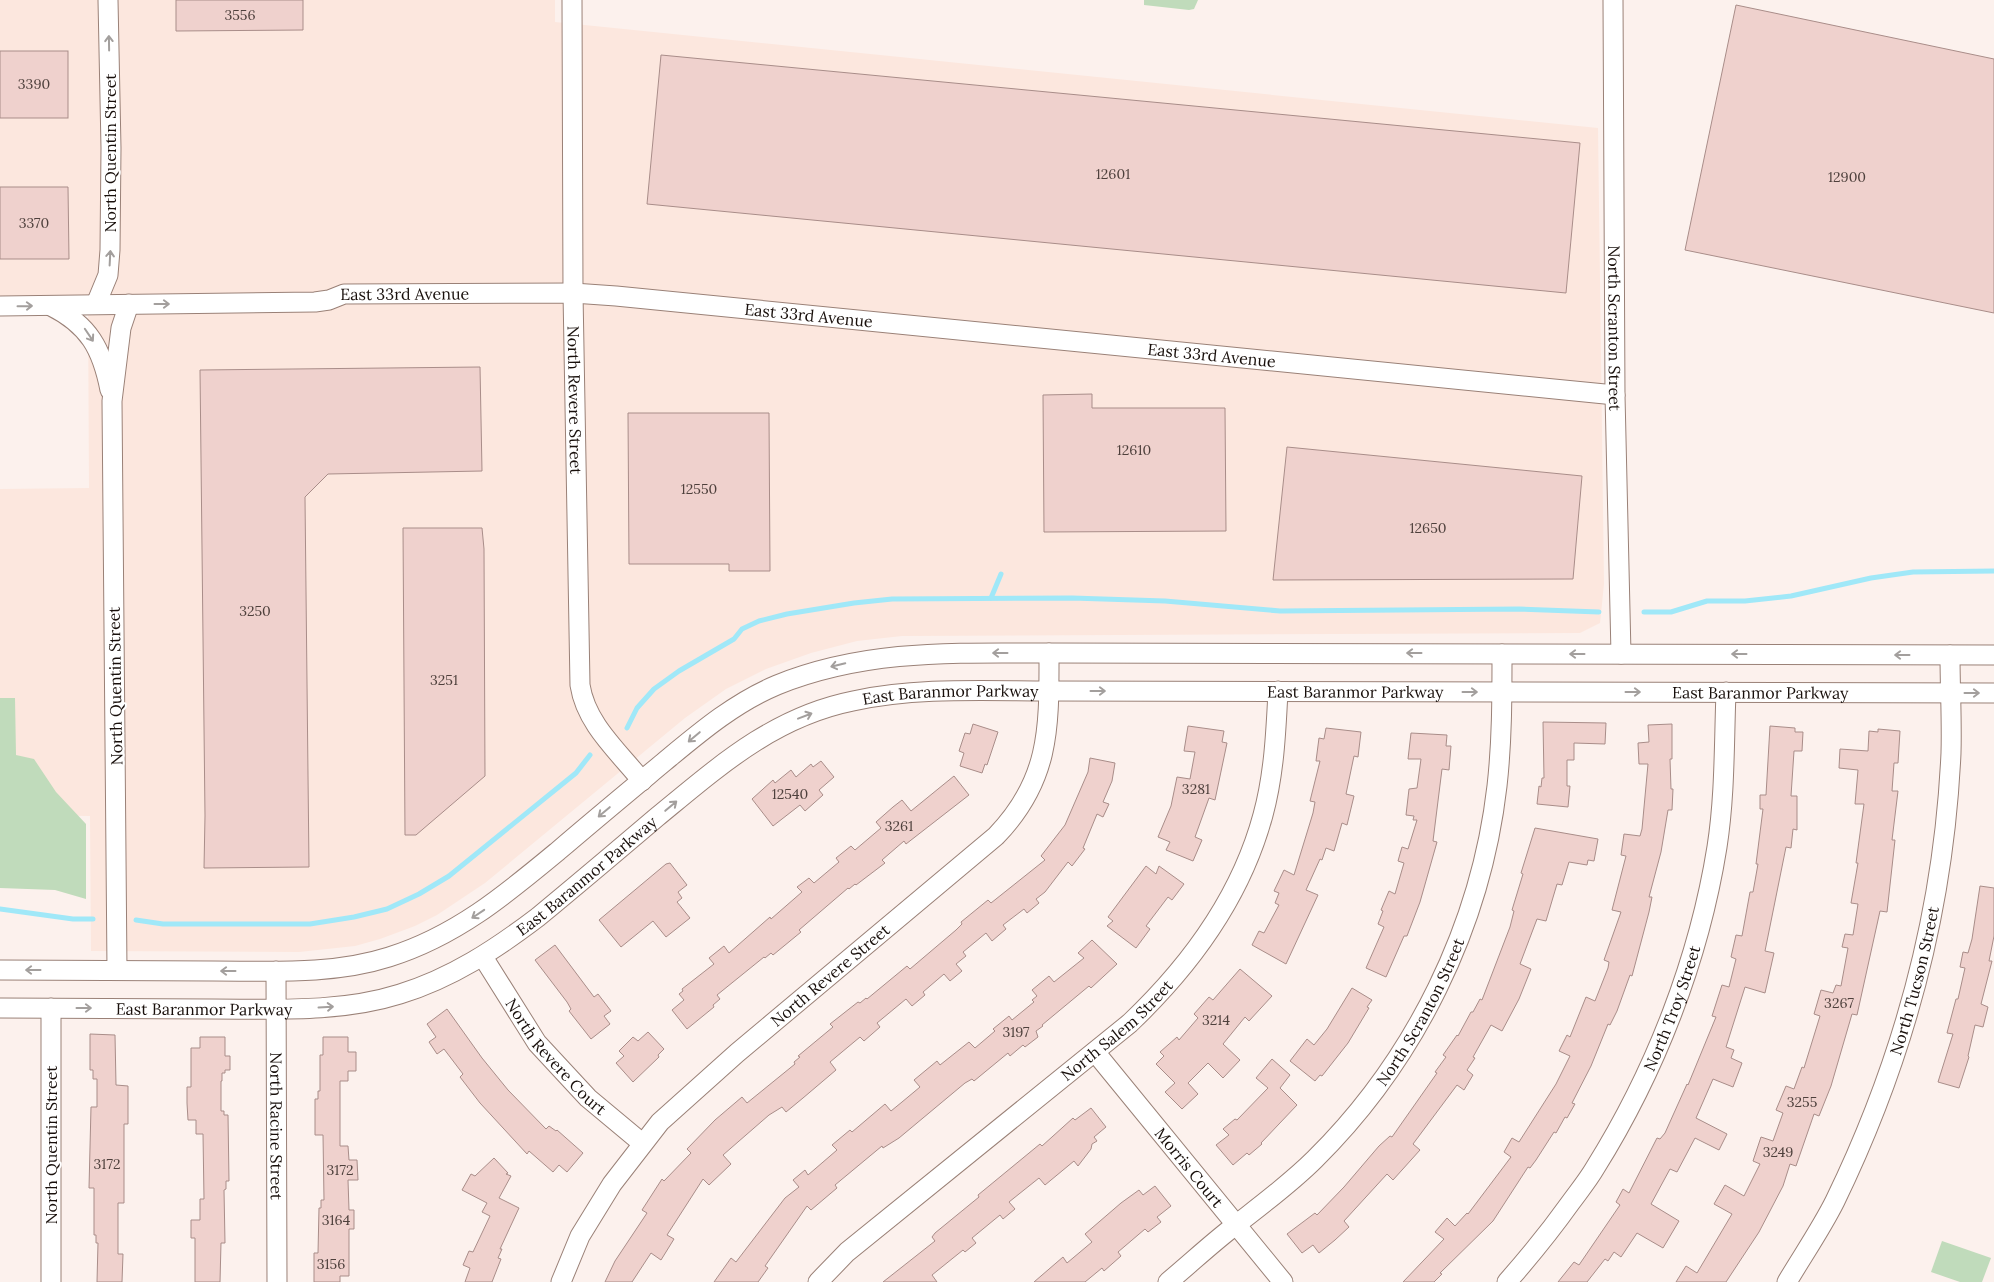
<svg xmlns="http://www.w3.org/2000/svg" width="1994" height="1282" font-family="Lora,serif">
	<rect width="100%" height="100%" fill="#fcf1ed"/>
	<!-- built -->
	<path fill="#fce7de" d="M0,0h555v22l1043,106 6,456 -4,39 -20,10 -678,3 -45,5 -46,12 -45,16 -40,20 -41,29 -200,165 -48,32 -22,11 -35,13 -25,7 -56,6 -208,-1 -1,-135 -90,-1v-326l89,-1 -1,-190 -88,1z"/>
	<!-- green -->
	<g fill="#c0dbbb">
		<path d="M1144,0h54l-4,9 -5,1 -45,-5z"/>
		<path d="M0,698h15l1,57 18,4 22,33 30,32v75l-31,-9 -55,-2z"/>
		<path d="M1942,1241l49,17 -9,24h-22l-29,-10z"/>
	</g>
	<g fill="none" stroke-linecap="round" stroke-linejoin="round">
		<!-- stream -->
		<g stroke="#a0e8f8" stroke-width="5">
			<path d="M991,598l10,-24"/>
			<path d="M1644,612h27l36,-11h38l46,-5 80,-18 42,-6 81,-1"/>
			<path d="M627,728l10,-20 17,-19 25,-18 55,-32 8,-10 17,-8 28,-7 67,-11 38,-4 180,-1 93,3 115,10 239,-2 80,3"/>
			<path d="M0,909l73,10h20"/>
			<path d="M136,920l27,4h147l44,-7 33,-8 32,-15 30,-18 127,-103 14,-18"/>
		</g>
	</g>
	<!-- building -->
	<g fill="#efd1cd" stroke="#a98d89">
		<path d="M176,0h127v30l-127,1z"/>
		<path d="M1736,5l258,54v254l-309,-63z"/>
		<rect x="0" y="51" width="68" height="67"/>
		<path d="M661,55l919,88 -14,150 -919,-89z"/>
		<path d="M0,187h68l1,72h-69z"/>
		<path d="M480,367l2,104 -154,3 -23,23 4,370 -105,1 1,-52 -5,-446z"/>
		<path d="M1092,394v14h133l1,123 -182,1 -1,-137z"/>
		<path d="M628,413h141l1,158h-41v-7h-100z"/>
		<path d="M1287,447l295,29 -9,103 -300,1z"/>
		<path d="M403,528h79l2,21 1,227 -69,59h-11z"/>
		<path d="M1543,722l63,1 -1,21 -31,-1v17h-7v26h3l-2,21 -31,-3 2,-18 2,1 1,-9h2z"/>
		<path d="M973,724l25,8 -11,33 -2,-1 -3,9 -22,-7 4,-13 -5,-2 6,-18 5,1z"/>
		<path d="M1672,724v35h-2l1,30h2l-1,21h-4l-7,42 -12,45h3l-3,15 -17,64 -2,-1 -13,36 -7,14 -2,-1 -17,42 -19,37 3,1 -8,14 -2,-1 -9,16 -2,-1 -18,28 -6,8 -2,-1 -35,54 -53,52 2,1 -8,8h-31l41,-43 -9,-7 12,-14 8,8 12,-13 1,1 43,-57 -7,-5 8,-14 7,4 37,-58 14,-28 -11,-5 8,-16 3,2 16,-40 9,4 13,-33 1,-6 -5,-2 17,-48 -9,-2 14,-54 -5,-1 3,-21 16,2 2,-7 6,-65h-9l-1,-21 11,-1 -1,-17z"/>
		<path d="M1188,726l36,5 -2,11 5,1 -12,57 -6,-2 -14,39 7,3 -9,21 -27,-11 4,-8 -12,-5 13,-31 6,-29 13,2 5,-27 -11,-1z"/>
		<path d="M1770,726l25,2v4h8l-1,19h-8l-3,45h6v34l-4,-1 -2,19 -5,-1 -21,104 9,2 -9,40 -20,-6 -19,60 8,3 -3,8 11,5 -9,24 -20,-8 -17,39 31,16 -8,16 -24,-12 -18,34 -7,-3 -19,35 28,17 -16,27 -26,-15 -16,24 -7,-5 -6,9 -3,-2 -18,23h-29l16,-20 5,3 41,-60 -4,-3 7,-13 6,4 28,-55 3,1 5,-6 22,-49 1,1 28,-68 -4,-1 10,-31 7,2 7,-28 -5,-2 5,-22 6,1 8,-44h3l5,-28h-2l7,-55h-3v-14h6z"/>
		<path d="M1326,728l35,4 -3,25 -4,-1 -8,38 8,2 -7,29 -5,-2 -8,28 -8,-3 -4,12 -2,-1 -14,31 12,5 -32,69 -34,-19 7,-14 5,2 15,-28 -4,-2 4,-10 -5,-2 10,-21 10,5 19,-62 2,-11 -5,-1 10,-40h-4l3,-23 5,1z"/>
		<path d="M1878,729l22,2 -2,32h-4l-2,28h6l-6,49h3l-8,72 -7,-1 -23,104 -5,-1 -21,72 -12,30 -5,-2 -18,52 -6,-2 -7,22 -24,46 -33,50h-50l10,-16 11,7 35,-59 -18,-10 11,-19 19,11 16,-32 -7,-3 8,-24 12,4 10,-28 -7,-3 10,-24 8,3 8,-22 2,1 16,-52 -6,-2 7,-24 12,3 3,-8 5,1 7,-38 -6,-1 3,-13 8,1 5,-31 -7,-1 7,-40h-2l8,-59h-9l3,-34 -19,-2 1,-19 28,2 1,-20 9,1z"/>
		<path d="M1411,733l36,2 -1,11h5l-2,24 -7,-1 -9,72 4,1 -17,60 -13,34h-3l-18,41 -20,-9 18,-41 -6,-3 5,-13 -2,-1 8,-19 6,3 9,-31 -6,-2 4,-14 6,2 9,-29h-4l1,-4 -8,-1 3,-26 8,-1 4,-29h-13z"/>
		<path d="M1090,758l25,5 -3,18 -9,21 6,2 -6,13 -6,-3 -14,34 2,1 -13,17 -4,-4 -23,30 -9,7 3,4 -12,10 -3,-4 -21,16 3,4 -14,12 -6,-8 -23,19 3,4 -10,8 6,7 -12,10 -6,-7 -21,18 2,3 -13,11 -6,-7 -29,24 3,4 -16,14 -4,-4 -30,25 6,8 -33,28 -17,14 -4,-5 -13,8 -46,40 8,9 -22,21 -6,-6 -36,56 7,4 -13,21 -10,-7 -19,29h-27l10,-21 32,-48 -5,-3 20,-31 2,2 27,-28 -4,-4 28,-29 27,-23 5,6 48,-39 -1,-2 6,-5 -2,-1 35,-29 -3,-3 28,-22 2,1 6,-5 1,1 40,-33 3,3 46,-39 6,-6 -1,-2 27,-22 3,3 54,-43 -4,-4 24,-31 23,-53z"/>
		<path d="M821,761l13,16 -15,13 4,5 -18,16 -5,-6 -27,21 -21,-27 21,-19 2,3 16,-13 5,7 15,-13 2,3z"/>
		<path d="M954,776l15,19 -63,49 -2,-3 -22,19 3,3 -29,22 -1,-1 -6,5 -1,-1 -49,42 2,2 -28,23 -2,-2 -6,5 -1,-1 -47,38 3,4 -7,6 1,2 -27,22 -15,-19 12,-10 -5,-6 4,-3 -1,-2 32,-25 -5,-6 15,-12 5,7 41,-36 1,2 31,-27 -5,-5 12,-9 5,5 25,-21 -3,-4 15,-12 4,4 26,-22 -5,-6 17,-15 9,-7 9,11z"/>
		<path d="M1535,828l63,11 -4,22 -6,-1 -1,5 -18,-3 -7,23 -5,-1 -11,37 -9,-2 -17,45 11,5 -12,30 -17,32 -11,-6 -18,32 2,1 -8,12 6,5 -9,15 -7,-5 -44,59 7,6 -27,30 -6,-6 -43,47 5,6 -14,13 -16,13 -6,-8 -11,8 -15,-19 28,-21 2,2 27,-28 35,-41 11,-10 2,1 45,-64 -2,-1 11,-15 -3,-2 14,-20 1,1 13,-24h2l7,-13 2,1 28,-73 4,-16 -2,-1 11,-36 -2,-1z"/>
		<path d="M670,863l17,22 -9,7 4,6 -5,4 13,16 -24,19 -13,-16 -32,26 -22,-27 67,-56z"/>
		<path d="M1146,866l10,8 3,-8 25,18 -12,16 -4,-3 -22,29 4,3 -14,19 -29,-22 6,-5 -5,-4z"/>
		<path d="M1980,886l14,2v48l-5,25h3l-11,43 7,3 -5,20 -8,-2 -7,31 1,1 -10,31 -21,-6 15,-48 -6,-1 9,-34h2l7,-31 -5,-1 3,-15 5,1 4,-14z"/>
		<path d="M1092,940l25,24 -26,24 -2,-2 -47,39 1,1 -7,5 2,6 -13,10 -2,-2 -13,11 -2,-3 -34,28 -2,-2 -7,4 -66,55 -16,10 -1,-2 -47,39 2,3 -26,22 -4,-4 -42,60 3,2 -10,14h-44l17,-24 5,4 49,-64 14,-11 -6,-7 12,-10 3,5 29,-25 -5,-5 18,-15 2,2 33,-28 6,7 11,-9 18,-15 -6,-7 23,-19 3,4 29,-23 6,6 20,-17 -2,-2 16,-13 3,4 22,-18 -2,-2 5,-4 -5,-6 17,-14 5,6 30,-24 -6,-5z"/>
		<path d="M555,945l39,52 4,-3 13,17 -7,5 6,8 -19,15 -22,-28 2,-2 -4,-7 -32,-42z"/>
		<path d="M1240,969l32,27 -23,25 -4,-4 -22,27 17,16 -17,18 -15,-15 -20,20 10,11 -16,15 -17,-17 10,-9 -19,-19 8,-8 -4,-4 17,-15 2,3 19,-22 -4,-4 15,-17 4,3z"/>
		<path d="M1352,988l20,12 -5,7 2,1 -21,35 -26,33 -2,-1 -5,6 -25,-20 17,-22 7,6 13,-16z"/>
		<path d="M447,1009l35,49 26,32 38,39 3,-3 7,5 1,-1 26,23 -16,19 -8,-7 -6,7 -24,-21 -2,3 -47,-51 -20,-26 3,-3 -19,-25 -7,5 -8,-12 7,-5 -9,-13z"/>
		<path d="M648,1032l16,17 -6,6 1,2 -26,25 -17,-19 8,-7 -5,-5 14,-14 5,4z"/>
		<path d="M90,1034l25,1 1,50 12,1v38h-4v79h-6v51h5l-1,28h-25l1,-39h-2v-8h-2v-47h-5l2,-81h6v-28h-4v-9h-3z"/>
		<path d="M200,1037h25v19h5v14h-5v3h-3v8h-1v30h3v4h4l1,66h-3v8l-2,1 1,53h-4l-1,39h-25v-44h-4v-18h9v-21h4l-1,-65h-7v-14h-8l-1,-17v-16h4v-39h9z"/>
		<path d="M323,1037h25v15h8v19h-8v10h-8v65h8l1,14h8l1,20h-10l1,30h5v19h-5v47h-9v6h-26v-29h4l1,-45h2v-8h3l-1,-65h-8v-36h3v-8h2v-36h3z"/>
		<path d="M1272,1059l18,16 -10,13 17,17 -36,38 1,1 -13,11 -2,-2 -14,12 -17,-20 13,-10 -6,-6 12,-10 2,1 31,-32 -12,-10z"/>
		<path d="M1091,1108l15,19 -12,10 3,4 -5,3 -1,5 -13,17 -4,-5 -29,24 -6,-7 -30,24 6,7 -12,10 -3,-4 -28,23 4,5 -11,9 -2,-2 -31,25 5,7h-54l52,-41 -3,-4 3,-4 44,-36 -1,-2 62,-51 2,2 31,-28 2,2z"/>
		<path d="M494,1158l14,15 -2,1 5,2 -12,22 20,10 -19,41h2l-4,9 3,1 -9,23h-27l5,-14 -7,-3 6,-14 4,1 17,-36 -8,-4 5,-9 -25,-13 9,-16 4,2z"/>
		<path d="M1155,1186l16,20 -14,11 4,5 -13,10 -3,-3 -27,23 3,4 -17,15 -2,-3 -17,14h-51l29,-25 4,6 25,-21 -7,-8 36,-31 18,-13 4,5z"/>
	</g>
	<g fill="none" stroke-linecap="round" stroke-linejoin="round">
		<!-- minor casing -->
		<g stroke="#9a8177" stroke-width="21">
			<g id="minor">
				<path id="s1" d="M572,0l1,293 7,392c6,39 38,66 62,96"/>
				<path id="s2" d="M1613,0l2,395 6,259"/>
				<path d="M96,304l12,-29 2,-25 1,-102 -3,-148"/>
				<path id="s3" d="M0,306l315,-4 14,-2 15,-6 229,-1 43,3 999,99"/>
				<path d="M51,306c38,19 51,43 59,84"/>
				<path id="s4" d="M483,957l54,86 51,55 54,45"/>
				<path d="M0,970c71,0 142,1 213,1 58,0 120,4 176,-14 67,-21 116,-62 169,-106 35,-30 70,-59 106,-89 35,-29 70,-59 113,-77 89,-36 178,-32 272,-32l945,2"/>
				<path d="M117,970l-5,-569 9,-73 8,-24"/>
				<path id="s5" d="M276,971l1,311"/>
				<path id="s6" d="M0,1008c71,0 141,1 212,1 62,0 128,4 188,-15 52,-16 96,-45 138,-77 40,-33 79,-66 119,-100 61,-50 116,-100 196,-116 64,-14 131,-10 196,-10l945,2"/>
				<path id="s7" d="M1095,1052l188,230"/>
				<path d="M51,1282v-274"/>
				<path id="s8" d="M561,1282l19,-46 32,-52 48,-62 77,-69 259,-217c55,-57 53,-110 53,-183"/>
				<path id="s9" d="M818,1282l29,-30 283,-229c61,-58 111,-126 133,-208 11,-40 13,-83 15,-124"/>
				<path id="s10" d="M1168,1282c23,-19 45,-40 69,-58 27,-21 54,-41 78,-65 100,-99 166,-233 182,-373 5,-44 5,-88 5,-132"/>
				<path id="s11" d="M1507,1282c23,-26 44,-52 64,-80 8,-11 17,-22 24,-34 60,-96 104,-208 122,-321 8,-51 7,-103 9,-155"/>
				<path id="s12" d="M1787,1282c16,-27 34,-53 48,-81 68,-140 109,-292 116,-448 1,-32 -1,-65 -1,-98"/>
			</g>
		</g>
		<!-- minor -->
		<use href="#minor" stroke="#fff" stroke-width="19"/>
	</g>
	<!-- one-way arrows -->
	<defs><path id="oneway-shaft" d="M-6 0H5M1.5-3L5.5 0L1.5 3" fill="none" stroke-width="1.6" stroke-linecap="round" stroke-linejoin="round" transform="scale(1.25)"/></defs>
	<g stroke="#a39f9d">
		<use href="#oneway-shaft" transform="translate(109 43) rotate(-91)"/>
		<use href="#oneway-shaft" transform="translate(110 258) rotate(-87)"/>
		<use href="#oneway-shaft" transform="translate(162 304)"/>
		<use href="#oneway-shaft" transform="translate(25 306) rotate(-1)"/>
		<use href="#oneway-shaft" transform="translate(89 335) rotate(56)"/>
		<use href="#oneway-shaft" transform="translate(1000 653) rotate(180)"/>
		<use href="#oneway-shaft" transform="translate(1414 653) rotate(-180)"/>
		<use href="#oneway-shaft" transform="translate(1577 654) rotate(180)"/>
		<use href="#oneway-shaft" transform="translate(1739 654) rotate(-180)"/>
		<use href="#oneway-shaft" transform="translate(1902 655) rotate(-180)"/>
		<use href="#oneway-shaft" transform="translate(838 665) rotate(166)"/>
		<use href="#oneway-shaft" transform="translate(1098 691)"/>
		<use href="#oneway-shaft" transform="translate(1470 692)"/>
		<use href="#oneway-shaft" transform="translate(1633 692)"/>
		<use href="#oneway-shaft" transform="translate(1972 693)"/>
		<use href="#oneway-shaft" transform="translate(805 716) rotate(-21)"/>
		<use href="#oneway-shaft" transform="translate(694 737) rotate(140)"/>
		<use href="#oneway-shaft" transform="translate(671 806) rotate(-40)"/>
		<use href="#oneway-shaft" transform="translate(604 812) rotate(140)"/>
		<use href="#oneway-shaft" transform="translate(478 914) rotate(146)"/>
		<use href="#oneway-shaft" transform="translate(33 970) rotate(-180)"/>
		<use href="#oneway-shaft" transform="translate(228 971) rotate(-180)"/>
		<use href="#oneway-shaft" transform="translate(326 1007) rotate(-3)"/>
		<use href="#oneway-shaft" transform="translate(84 1008)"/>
	</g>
	<g text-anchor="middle" stroke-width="4" stroke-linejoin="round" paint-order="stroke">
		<!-- number labels -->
		<g font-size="14" fill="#4e403c">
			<text x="240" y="20">3556</text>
			<text x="34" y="89">3390</text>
			<text x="1113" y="179">12601</text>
			<text x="1847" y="182">12900</text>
			<text x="34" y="228">3370</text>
			<text x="1134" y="455">12610</text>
			<text x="699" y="494">12550</text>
			<text x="1428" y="533">12650</text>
			<text x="255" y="616">3250</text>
			<text x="444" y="685">3251</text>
			<text x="1196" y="794">3281</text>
			<text x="790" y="799">12540</text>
			<text x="899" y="831">3261</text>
			<text x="1839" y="1008">3267</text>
			<text x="1216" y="1025">3214</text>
			<text x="1016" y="1037">3197</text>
			<text x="1802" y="1107">3255</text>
			<text x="1778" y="1157">3249</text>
			<text x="107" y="1169">3172</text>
			<text x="340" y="1175">3172</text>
			<text x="336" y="1225">3164</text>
			<text x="331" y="1269">3156</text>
		</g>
		<!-- street labels -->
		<g font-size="16" fill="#180f0b" stroke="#fff">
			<text transform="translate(110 153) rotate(-90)" y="6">North Quentin Street</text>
			<text dy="6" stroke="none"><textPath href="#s3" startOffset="406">East 33rd Avenue</textPath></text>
			<text dy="6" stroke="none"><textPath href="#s3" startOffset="811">East 33rd Avenue</textPath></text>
			<text dy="6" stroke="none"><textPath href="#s2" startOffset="328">North Scranton Street</textPath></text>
			<text dy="6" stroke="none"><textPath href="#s3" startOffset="1216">East 33rd Avenue</textPath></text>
			<text dy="6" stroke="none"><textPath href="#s1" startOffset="400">North Revere Street</textPath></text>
			<text transform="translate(115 686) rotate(-91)" y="6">North Quentin Street</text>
			<text dy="6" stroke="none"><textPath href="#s6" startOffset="1449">East Baranmor Parkway</textPath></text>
			<text dy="6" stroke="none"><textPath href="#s6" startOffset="1854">East Baranmor Parkway</textPath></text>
			<text dy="6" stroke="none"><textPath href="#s6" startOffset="1044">East Baranmor Parkway</textPath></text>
			<text dy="6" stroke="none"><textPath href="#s6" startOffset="624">East Baranmor Parkway</textPath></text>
			<text dy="6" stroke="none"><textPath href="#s8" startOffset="414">North Revere Street</textPath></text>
			<text dy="6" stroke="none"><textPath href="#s12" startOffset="329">North Tucson Street</textPath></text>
			<text dy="6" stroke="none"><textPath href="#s11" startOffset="322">North Troy Street</textPath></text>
			<text dy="6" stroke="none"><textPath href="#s6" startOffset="204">East Baranmor Parkway</textPath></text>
			<text dy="6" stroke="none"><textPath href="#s10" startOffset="374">North Scranton Street</textPath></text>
			<text dy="6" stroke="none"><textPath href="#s9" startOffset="391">North Salem Street</textPath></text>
			<text dy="6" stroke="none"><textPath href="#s4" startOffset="124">North Revere Court</textPath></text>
			<text dy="6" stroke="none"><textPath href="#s5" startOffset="155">North Racine Street</textPath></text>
			<text transform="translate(51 1145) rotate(-90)" y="6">North Quentin Street</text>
			<text dy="6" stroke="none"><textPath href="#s7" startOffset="149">Morris Court</textPath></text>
		</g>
	</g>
</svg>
